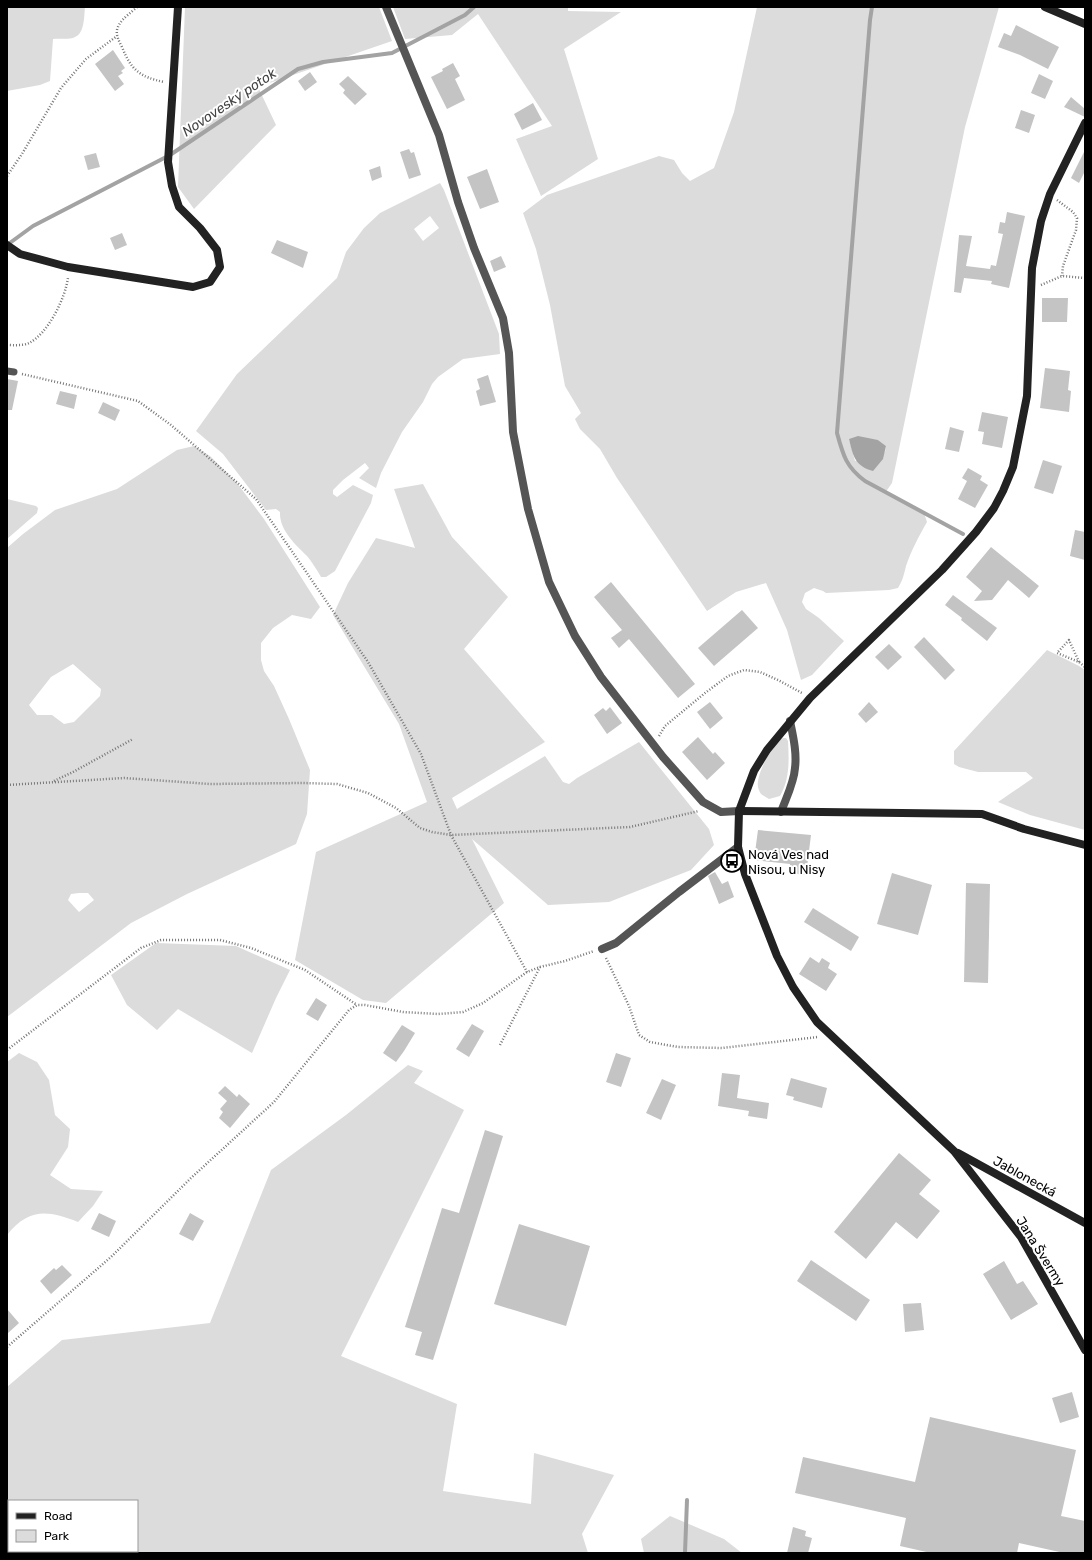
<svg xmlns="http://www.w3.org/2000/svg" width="1092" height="1560" font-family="Rubik,sans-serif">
	<rect width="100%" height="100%" fill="#fff"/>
	<!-- green -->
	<g fill="#dcdcdc" fill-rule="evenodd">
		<path d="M7,7h78c-1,8 0,26 -10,30 -5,3 -16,1 -22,2l-3,42 -10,4 -33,6z"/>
		<path d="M185,7h194l13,34 -134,46 18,38 -82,84 -16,-22z"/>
		<path d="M393,7h175v4l53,1 -57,37 34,110 -57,37 -25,-57 36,-13 -74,-112 -26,21 -47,4z"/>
		<path d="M757,7h242l-34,120 -73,356 -7,10 39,20 3,9c-8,14 -16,29 -21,44 -2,8 -3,14 -8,22l-9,2 -63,3 -3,-2 -9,-3 -9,5 -3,9 4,7 13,9 25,23 -32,34 -11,5 -14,-50 -21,-47 -30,9 -29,19 -90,-133 -17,-29 -20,-20 -5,-10 6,-6 -16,-27 -15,-81 -14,-56 -13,-36 24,-18 112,-39 15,4 8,13 8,8 24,-13 20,-56zM849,439l29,1 8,6 -1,6 -30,9z"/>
		<path d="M440,183l4,7 55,144 1,20 -37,5 -25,18 -6,7 -9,18 -21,30 -21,41 -5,15 -17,-10 10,-10 -4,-5 -22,17 -10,10v4l4,3 16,-12 20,10 -2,8 -36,68 -9,6h-5c-4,-7 -9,-15 -14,-21 -11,-11 -28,-26 -27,-44l-4,-3 -10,1 -43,-56 -27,-23 41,-57 100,-96 9,-26 18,-24 16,-15zM430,216l9,12 -16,13 -9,-12z"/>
		<path d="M194,446l16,10 27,27 27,36 56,88 -9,12 -19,-4 -19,13 -12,15v17l3,11 10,15 15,33 21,51 -3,44 -11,30 -109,50 -56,29 -124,94v-469l16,-14 32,-24 62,-21 60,-39zM73,664l28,25 -1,7 -26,26 -10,2 -12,-9h-15l-8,-10 22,-28zM79,893h9l6,7 -15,12 -11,-12 3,-6z"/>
		<path d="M423,484l29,53 56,60 -44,52 81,93 -93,56 5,11 88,-53 18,26 6,2 8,-6 62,-36 70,87 5,16 -23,25 -82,32 -61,3 -76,-66 32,64 -118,100 -23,-3 -68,-40 21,-108 111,-50 -28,-78 -66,-109 15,-32 28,-45 39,10 -21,-59z"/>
		<path d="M7,499l29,7 2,2 -1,5 -30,26z"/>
		<path d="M1047,650l32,16 6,4v160l-55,-15 -32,-13 35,-24 -7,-6h-48l-19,-5 -5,-3v-13z"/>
		<path d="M783,738h3l2,3c1,18 2,38 -8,55l-11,3 -8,-5c-2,-3 -4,-8 -3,-12 1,-12 14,-38 25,-44z"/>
		<path d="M156,943l80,3 54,24 -14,28 -24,55 -74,-44 -21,21 -30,-25 -16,-30z"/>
		<path d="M19,1053l18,9 12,18 6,35 15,14 -2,18 -18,28 21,14 32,2 -10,15 -15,16c-31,-12 -49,-14 -71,13v-173z"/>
		<path d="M408,1065l15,6 -9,12 50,27 -123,246 116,48 -14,87 88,13 3,-51 80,22 -32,59 6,19h-581v-166l55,-47 148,-17 61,-153 75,-55zM9,1501h128v50h-128z"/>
		<path d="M670,1516l54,23 18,14h-98l-3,-14z"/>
	</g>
	<!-- water -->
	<path fill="#a3a3a3" d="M858,436l20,4 8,6 -3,13 -10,12c-18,-5 -20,-15 -24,-32z"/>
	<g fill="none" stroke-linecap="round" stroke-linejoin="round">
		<!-- stream -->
		<g stroke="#a3a3a3" stroke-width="4">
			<path d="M872,7l-2,13 -33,413c6,22 9,34 28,48l98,53"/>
			<path d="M7,245l26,-19 137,-71 128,-86 25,-7 69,-9 73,-38 9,-8"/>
			<path d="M685,1553l2,-53"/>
		</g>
	</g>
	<!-- building -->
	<g fill="#c4c4c4">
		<path d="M1016,25l43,22 -11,22 -28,-14 -22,-8 6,-14 7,3z"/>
		<path d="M113,50l12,18 -4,3 2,2 -5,3 6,8 -9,7 -20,-27z"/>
		<path d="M453,63l7,13 -5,3 10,21 -18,9 -16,-32 12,-6 -1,-2z"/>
		<path d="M310,72l7,10 -12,9 -7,-10z"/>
		<path d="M1039,74l14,7 -8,18 -14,-6z"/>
		<path d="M348,76l19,18 -12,11 -12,-12 2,-3 -6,-6z"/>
		<path d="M1071,97l14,12v8l-21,-10z"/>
		<path d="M533,103l9,17 -20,10 -8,-16z"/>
		<path d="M1021,110l14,5 -6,18 -14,-5z"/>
		<path d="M409,149l2,4 3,-1 7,23 -12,4 -9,-27z"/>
		<path d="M1085,150v21l-6,12 -8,-5z"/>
		<path d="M96,153l4,14 -12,3 -4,-14z"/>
		<path d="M380,166l2,11 -10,4 -3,-11z"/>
		<path d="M487,169l12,33 -19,7 -13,-32z"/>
		<path d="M1007,212l18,4 -16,72 -18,-4 1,-3 -28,-3 -3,15 -7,-1 5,-57 13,1 -6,30 24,3 1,-4 5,1 7,-32 -5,-1 2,-11 5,1z"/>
		<path d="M122,233l5,12 -12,5 -5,-12z"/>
		<path d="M277,240l31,12 -5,16 -32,-15z"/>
		<path d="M501,256l5,11 -12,5 -4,-11z"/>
		<path d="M1042,298h26l-1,24h-25z"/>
		<path d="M1045,368l25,3 -2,19 3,1 -2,21 -29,-4z"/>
		<path d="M488,375l8,27 -16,4 -4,-15 4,-2 -3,-10z"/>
		<path d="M7,379l11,2 -6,29h-5z"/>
		<path d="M60,391l17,4 -3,14 -18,-5z"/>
		<path d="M103,402l17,8 -5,11 -17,-8z"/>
		<path d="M982,412l26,5 -6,31 -20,-4 2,-12 -6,-1z"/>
		<path d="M950,427l14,4 -5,21 -14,-3z"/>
		<path d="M1043,460l19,6 -9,28 -19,-6z"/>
		<path d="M968,468l14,8 -2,4 8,5 -13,23 -17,-9 9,-18 -5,-3z"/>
		<path d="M1075,530l10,2v28l-15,-4z"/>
		<path d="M991,547l48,39 -10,12 -21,-18 -16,20 -18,1 8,-10 -16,-14z"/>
		<path d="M611,582l84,102 -17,14 -49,-59 -10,9 -8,-10 11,-8 -28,-33z"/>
		<path d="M953,595l44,33 -10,13 -26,-21 1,-2 -17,-13z"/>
		<path d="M742,610l16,18 -44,38 -16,-18z"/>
		<path d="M924,637l31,33 -10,10 -31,-33z"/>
		<path d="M889,644l13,13 -14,13 -13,-13z"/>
		<path d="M710,702l13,16 -13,11 -13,-17z"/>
		<path d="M869,702l9,10 -12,11 -8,-9z"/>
		<path d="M610,707l12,16 -15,11 -13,-19 9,-7 3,3z"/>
		<path d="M698,737l15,17 2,-2 10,11 -18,17 -25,-28z"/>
		<path d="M758,830l53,5 -5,40 -17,-2 1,-9 -36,-4z"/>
		<path d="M715,872l7,12 6,-3 6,16 -15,7 -11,-28z"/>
		<path d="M892,873l40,12 -14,50 -41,-11z"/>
		<path d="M966,883l24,1 -2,99 -24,-1z"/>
		<path d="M813,908l46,29 -8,14 -47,-29z"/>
		<path d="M810,957l9,6 3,-5 8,5 -2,5 9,6 -11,17 -27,-17z"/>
		<path d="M316,998l11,7 -9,16 -12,-7z"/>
		<path d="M472,1024l12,7 -15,26 -13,-8z"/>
		<path d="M402,1025l13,8 -11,18 -8,11 -13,-9z"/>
		<path d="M616,1053l15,5 -10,29 -15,-5z"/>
		<path d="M722,1073l18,2 -3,23 32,5 -2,16 -19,-3 1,-5 -31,-5z"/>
		<path d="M791,1078l36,10 -5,20 -29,-8 1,-3 -8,-2z"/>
		<path d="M662,1079l14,6 -15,35 -15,-7z"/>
		<path d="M225,1086l12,11 2,-3 11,10 -20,24 -11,-10 4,-6 -3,-3 7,-8 -9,-8z"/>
		<path d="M485,1130l18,6 -70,224 -18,-5 7,-23 -17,-5 37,-119 17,5z"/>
		<path d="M899,1153l32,27 -12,14 21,17 -23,28 -21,-17 -30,37 -32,-27z"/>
		<path d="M99,1213l17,8 -7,16 -18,-8z"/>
		<path d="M190,1213l14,8 -11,20 -14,-7z"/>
		<path d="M519,1224l71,22 -24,80 -72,-22z"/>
		<path d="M811,1260l59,40 -14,21 -59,-40z"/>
		<path d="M1004,1261l13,23 6,-3 15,23 -27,16 -28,-46z"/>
		<path d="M62,1265l10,10 -21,19 -11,-13 14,-13 2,2z"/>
		<path d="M921,1303l3,27 -19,2 -2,-28z"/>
		<path d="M7,1309l12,14 -12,11z"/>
		<path d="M1072,1392l7,25 -19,6 -8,-25z"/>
		<path d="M930,1417l146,33 -15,66 24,5v32h-21l-45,-10 -2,10h-86l-31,-7 6,-28 -111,-25 8,-36 112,25z"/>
		<path d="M793,1527l13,4 -1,5 7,2 -4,15h-21z"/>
	</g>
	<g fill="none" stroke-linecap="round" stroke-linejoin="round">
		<!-- path -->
		<g stroke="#777" stroke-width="2.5" stroke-dasharray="1 2" stroke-linecap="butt">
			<path d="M137,7c-6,6 -18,13 -20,23 -1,6 2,11 5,17 9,23 18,30 42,35"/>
			<path d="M7,176l15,-22 39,-66 25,-29 31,-23"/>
			<path d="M1057,200l16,12 4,6 -1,12 -13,36 -1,10"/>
			<path d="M1041,285l21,-9 23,2"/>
			<path d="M7,345c6,0 16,1 22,-2 19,-9 37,-46 39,-66"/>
			<path d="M22,374l116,27 33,24 85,74 112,163 53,92 30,81 76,137"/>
			<path d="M1079,662l-10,-22 -12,13 22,9 6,5"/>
			<path d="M659,736l6,-10 40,-33 23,-17 16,-6 16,2 18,8 24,13"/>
			<path d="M54,781l19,-9 60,-33"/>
			<path d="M7,785l117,-7 86,6 93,-1 34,1 31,9 28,15 24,20 12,4 19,3 179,-8 69,-16"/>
			<path d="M606,958l23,48 10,29 11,7 28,5 44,1 96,-11"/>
			<path d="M500,1045l40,-78"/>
			<path d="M7,1050l134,-102 20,-8h59l31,8 54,22 52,35"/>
			<path d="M7,1347l104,-90 80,-79 83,-76 75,-92 8,-5h8l38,7 35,2 25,-2 20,-9 44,-31 13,-5 25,-6 29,-10"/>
		</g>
		<!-- lane -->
		<path stroke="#555" stroke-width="7" d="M7,371l7,1"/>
		<!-- street -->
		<g stroke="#555" stroke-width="8">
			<path d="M386,7l53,128 19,67 16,46 29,70 6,35 4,79 15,77 21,73 26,54 26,41 62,80 40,45 18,10 18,-1"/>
			<path d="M781,812c5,-14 13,-29 14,-44 2,-16 -2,-32 -5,-47"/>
			<path d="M602,949l14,-6 63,-51 59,-45"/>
		</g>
		<!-- secondary -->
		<g stroke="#222" stroke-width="8">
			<path d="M1045,7l40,17"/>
			<path d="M1085,123l-35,71 -9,27 -9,47 -5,128 -14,71 -10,24 -9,17 -18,24 -34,38 -132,128 -43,52 -13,21 -15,40 -1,36 7,27 32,82 16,31 24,35 137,129 67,86 64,113"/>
			<path d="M7,245l13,9 48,13 125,20 17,-5 10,-15 -3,-17 -17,-22 -21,-21 -7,-21 -4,-24 10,-155"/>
			<path d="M739,811l243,3 42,15 61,16"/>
			<path d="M958,1153l127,70"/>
		</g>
	</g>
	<!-- icons -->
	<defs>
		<g id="bus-ring" transform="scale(1.15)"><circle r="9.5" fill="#fff" stroke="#000" stroke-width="1.5"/><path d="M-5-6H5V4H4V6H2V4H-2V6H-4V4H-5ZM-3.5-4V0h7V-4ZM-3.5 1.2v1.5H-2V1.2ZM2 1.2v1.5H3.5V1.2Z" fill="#000"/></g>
	</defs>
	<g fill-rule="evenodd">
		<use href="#bus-ring" x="732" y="861"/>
	</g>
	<g text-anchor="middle" stroke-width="4" stroke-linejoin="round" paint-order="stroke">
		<!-- poi labels -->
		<g font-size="13" fill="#000" stroke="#fff" text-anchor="start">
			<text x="748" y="859">Nová Ves nad<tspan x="748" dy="15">Nisou, u Nisy</tspan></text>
		</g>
		<!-- street labels -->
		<g font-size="13" fill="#000" stroke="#fff">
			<text transform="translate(1025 1176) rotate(29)" y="5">Jablonecká</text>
			<text transform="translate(1041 1251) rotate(58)" y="5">Jana Švermy</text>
		</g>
		<!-- water labels -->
		<g font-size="14" font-style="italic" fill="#444" stroke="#fff">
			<text transform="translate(229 102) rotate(-34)" y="5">Novoveský potok</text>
		</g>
	</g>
	<!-- border -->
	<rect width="1092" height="1560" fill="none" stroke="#000000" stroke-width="16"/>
	<!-- legend -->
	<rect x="8" y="1500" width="130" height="52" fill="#ffffff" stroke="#999999"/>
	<rect x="16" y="1513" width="20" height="6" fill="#222222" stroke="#999999"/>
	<text x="44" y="1520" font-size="12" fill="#000000">Road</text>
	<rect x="16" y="1530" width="20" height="12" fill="#dcdcdc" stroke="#999999"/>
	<text x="44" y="1540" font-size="12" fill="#000000">Park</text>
</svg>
